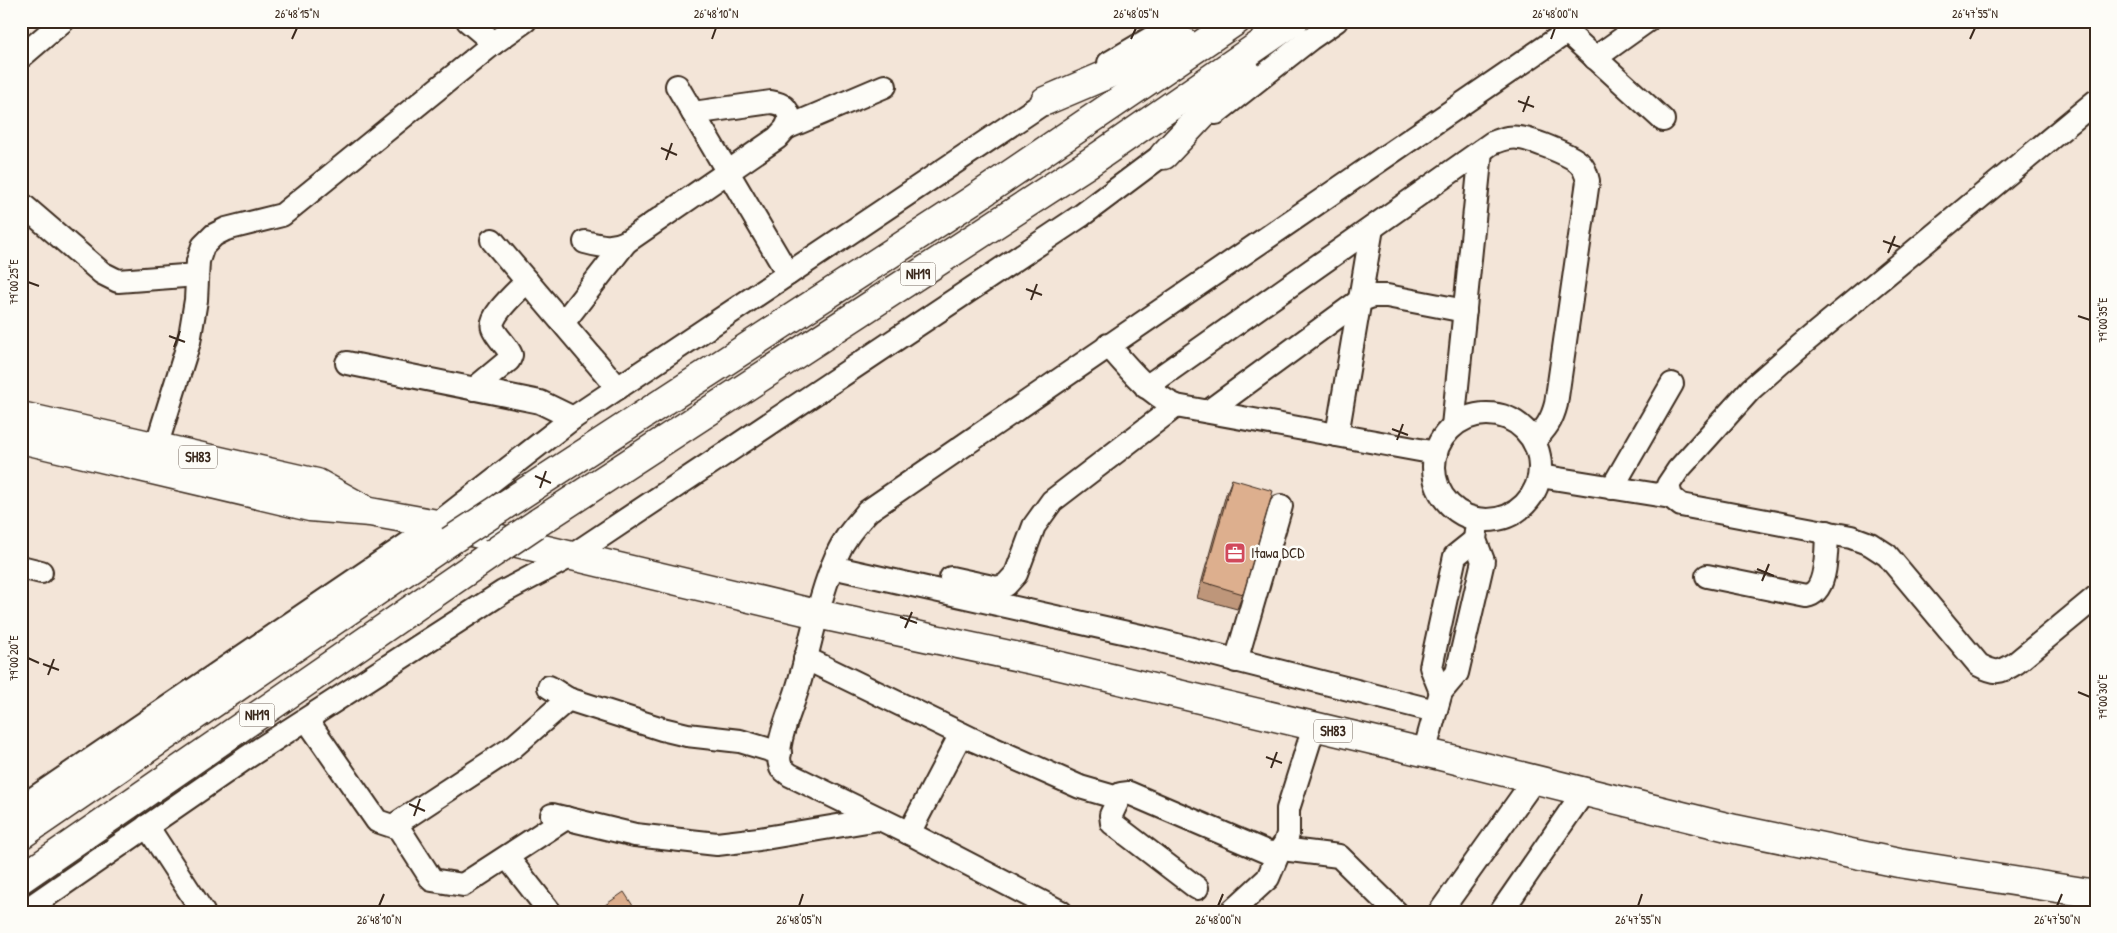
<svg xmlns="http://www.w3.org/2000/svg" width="2117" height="933" font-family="'Patrick Hand',sans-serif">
	<rect width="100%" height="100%" fill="#f3e5d8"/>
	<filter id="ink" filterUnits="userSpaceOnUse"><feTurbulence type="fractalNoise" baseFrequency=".02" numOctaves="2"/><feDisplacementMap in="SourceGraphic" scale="10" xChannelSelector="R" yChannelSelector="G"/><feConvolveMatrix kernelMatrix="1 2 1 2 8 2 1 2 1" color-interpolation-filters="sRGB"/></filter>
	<g filter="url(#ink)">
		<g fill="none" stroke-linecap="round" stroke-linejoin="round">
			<!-- minor casing -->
			<g stroke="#3b2a1e" stroke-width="26">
				<g id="minor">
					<path d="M468,21l26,22"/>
					<path d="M1558,21l9,11 96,88"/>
					<path d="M21,57l42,-36"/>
					<path d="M1595,58l52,-37"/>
					<path d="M1109,63l71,-42"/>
					<path d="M677,86l111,188"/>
					<path d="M2096,101l-296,245 -49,43 -73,81 -10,15 3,12 10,8 170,32 19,7 17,11 92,110c17,9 21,8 37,-2l80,-66"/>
					<path d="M1216,113l94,-74 26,-18"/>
					<path d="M786,128l99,-42"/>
					<path d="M23,205l79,68 16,8 79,-6"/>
					<path d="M492,240l126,148"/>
					<path d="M585,242c16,4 26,7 41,0l151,-104 9,-10 4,-9c-3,-12 -7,-15 -19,-17l-78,11"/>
					<path d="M563,323l63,-81"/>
					<path d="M1108,345c21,24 39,47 68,61l260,47"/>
					<path d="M347,363l193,39 33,16"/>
					<path d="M1146,387l346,-244c9,-3 17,-7 27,-5 12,1 49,16 58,23 7,5 9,12 11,20l-32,223c-4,16 -10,25 -22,36"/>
					<path d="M474,389l35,-29 2,-5c-4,-10 -14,-17 -18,-27 -5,-12 26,-38 34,-47"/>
					<path d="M1209,411l150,-110 14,-5h14l78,15"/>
					<circle cx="1487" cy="467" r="53"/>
					<path d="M1453,426l28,-275"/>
					<path d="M1337,435l35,-207"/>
					<path d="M156,447l33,-105 7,-42 2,-39 5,-15 11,-11 12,-6 56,-14 212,-172 31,-22"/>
					<path d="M1540,476l131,21"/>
					<path d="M1612,488l60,-104"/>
					<path d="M21,567l20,5"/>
					<path d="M832,567l313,70 290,74"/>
					<path d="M1707,576l99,20c22,-3 20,-45 21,-64"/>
					<path d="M951,578l46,10 9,-3 10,-11 18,-48 18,-25 124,-95"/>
					<path d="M805,658l171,83 104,46 38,11"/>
					<path d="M1236,661l45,-155"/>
					<path d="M549,687l19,12 94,30 25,6 53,6 40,12"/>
					<path d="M1441,692l-10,-25 24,-111 20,-16"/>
					<path d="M307,720l70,101 21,7"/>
					<path d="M1424,753l17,-61 16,-19 26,-112 -8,-21 2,-18"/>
					<path d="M21,807l416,-283 136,-106 487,-326"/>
					<path d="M552,815l83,20 82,9 42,-5 120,-20"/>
					<path d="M566,818l-103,67 -31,-5 -36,-56 116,-76 56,-49"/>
					<path d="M147,826l56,86"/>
					<path d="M909,833l52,-99"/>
					<path d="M1282,849l57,7 57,56"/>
					<path d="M507,857l43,55"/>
					<path d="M1197,888l-85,-65 -1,-8 10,-21 8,-1 140,60 10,-1 6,-9 3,-9v-25l26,-82"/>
					<path d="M23,912l223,-154 257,-166 70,-37 509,-340 95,-71"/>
					<path d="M1061,912l-152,-79 -119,-58 -9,-7c-8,-22 10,-57 16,-78 14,-45 21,-92 40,-135 7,-17 19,-30 31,-44l699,-479"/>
					<path d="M1231,912l37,-34 11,-26"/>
					<path d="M1440,912l94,-132"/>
					<path d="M1501,912l82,-119"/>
				</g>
			</g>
			<!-- major casing -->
			<g stroke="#3b2a1e" stroke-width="31">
				<g id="major">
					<path d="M21,416l296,67 45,25"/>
					<path d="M21,439l289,68 60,5 67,12 380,90 235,50 388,92 295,73 164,34 197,31"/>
				</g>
			</g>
			<!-- highway casing -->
			<g stroke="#3b2a1e" stroke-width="31">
				<g id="highway">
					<path d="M1045,101l139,-59"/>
					<path d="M1164,155l81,-86"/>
					<path d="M499,509l472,-308 265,-180"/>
					<path d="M539,522l550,-359 205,-142"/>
					<path d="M21,835l429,-294"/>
					<path d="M21,879l472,-326"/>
				</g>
			</g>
			<!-- minor -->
			<use href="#minor" stroke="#fdfcf7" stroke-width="22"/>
			<!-- major -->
			<use href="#major" stroke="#fdfcf7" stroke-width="28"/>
			<!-- highway -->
			<use href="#highway" stroke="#fdfcf7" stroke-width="28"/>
			<!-- highway-bridge casing -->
			<g stroke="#3b2a1e" stroke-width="31" stroke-linecap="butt">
				<g id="highway-bridge">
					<path d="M450,541l49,-32"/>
					<path d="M493,553l46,-31"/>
				</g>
			</g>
			<!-- highway-bridge -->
			<use href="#highway-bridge" stroke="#fdfcf7" stroke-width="28"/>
		</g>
		<!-- wall -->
		<path fill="#be967a" stroke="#3b2a1e" d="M1232,479l11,115 -6,15 -40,-11 29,-104z"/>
		<!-- building -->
		<g fill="#ddaf8e" stroke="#3b2a1e">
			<path d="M1232,479l41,12 -30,103 -40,-12z"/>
			<path d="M624,892l13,20h-42z"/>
		</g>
	</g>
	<!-- ticks -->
	<path fill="none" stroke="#3b2a1e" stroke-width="2" d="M292,39l5,-11M712,39l4,-11M1131,39l5,-11M1551,39l4,-11M1970,39l5,-11M1518,101l16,6M1523,112l6,-16M661,148l16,7M666,160l6,-17M1883,241l17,6M1888,253l7,-17M28,282l11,4M1026,289l16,6M1031,300l6,-16M2078,316l12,4M169,336l16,6M174,347l6,-16M1392,429l16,6M1397,440l6,-16M535,476l16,7M540,488l6,-17M1757,569l17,7M1762,581l7,-17M900,617l17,6M905,628l7,-16M28,658l11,5M43,664l16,6M48,675l6,-16M2078,692l12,5M1266,757l16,6M1271,768l6,-16M409,804l16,7M414,816l6,-17M379,906l5,-12M799,906l4,-12M1218,906l5,-12M1638,906l4,-12M2057,906l5,-12"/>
	<!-- icons -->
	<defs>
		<g id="office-square" transform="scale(1.125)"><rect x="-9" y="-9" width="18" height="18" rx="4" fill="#d1495b" stroke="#fdfcf7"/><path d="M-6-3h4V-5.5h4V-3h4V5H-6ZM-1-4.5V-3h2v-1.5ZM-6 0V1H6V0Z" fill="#fff"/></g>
	</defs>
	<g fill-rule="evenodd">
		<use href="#office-square" x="1235" y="553"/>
	</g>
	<g text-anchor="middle" stroke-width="5" stroke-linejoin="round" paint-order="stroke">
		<!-- shield labels -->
		<g fill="#fdfcf7" stroke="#75695f" stroke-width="1">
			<rect x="900.5" y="262.5" width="35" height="23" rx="4"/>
			<rect x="179" y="445.5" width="38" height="23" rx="4"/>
			<rect x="239.5" y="703.5" width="35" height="23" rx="4"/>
			<rect x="1314" y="719.5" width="38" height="23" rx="4"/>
		</g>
		<g font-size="14" font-weight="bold" fill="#3b2a1e">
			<text x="918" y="279">NH19</text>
			<text x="198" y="462">SH83</text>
			<text x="257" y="720">NH19</text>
			<text x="1333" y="736">SH83</text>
		</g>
		<!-- poi labels -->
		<g font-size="15" fill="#3b2a1e" stroke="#fdfcf7" text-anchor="start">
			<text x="1251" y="558">Itawa DCD</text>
		</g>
	</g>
	<!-- margin -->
	<rect width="2117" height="933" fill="none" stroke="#fdfcf7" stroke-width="55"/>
	<rect x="28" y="28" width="2062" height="878" fill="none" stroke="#3b2a1e" stroke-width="2"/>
	<g font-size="12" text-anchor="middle" fill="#3b2a1e">
		<text x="297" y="18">26°48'15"N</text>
		<text x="716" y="18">26°48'10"N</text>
		<text x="1136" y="18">26°48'05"N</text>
		<text x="1555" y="18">26°48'00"N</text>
		<text x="1975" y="18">26°47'55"N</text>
		<text transform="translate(14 282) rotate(-90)" y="4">79°00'25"E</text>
		<text transform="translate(2103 320) rotate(-90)" y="4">79°00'35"E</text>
		<text transform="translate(14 658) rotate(-90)" y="4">79°00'20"E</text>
		<text transform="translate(2103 697) rotate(-90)" y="4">79°00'30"E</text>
		<text x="379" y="924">26°48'10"N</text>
		<text x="799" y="924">26°48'05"N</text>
		<text x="1218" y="924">26°48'00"N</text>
		<text x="1638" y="924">26°47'55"N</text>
		<text x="2057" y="924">26°47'50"N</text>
	</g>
</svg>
